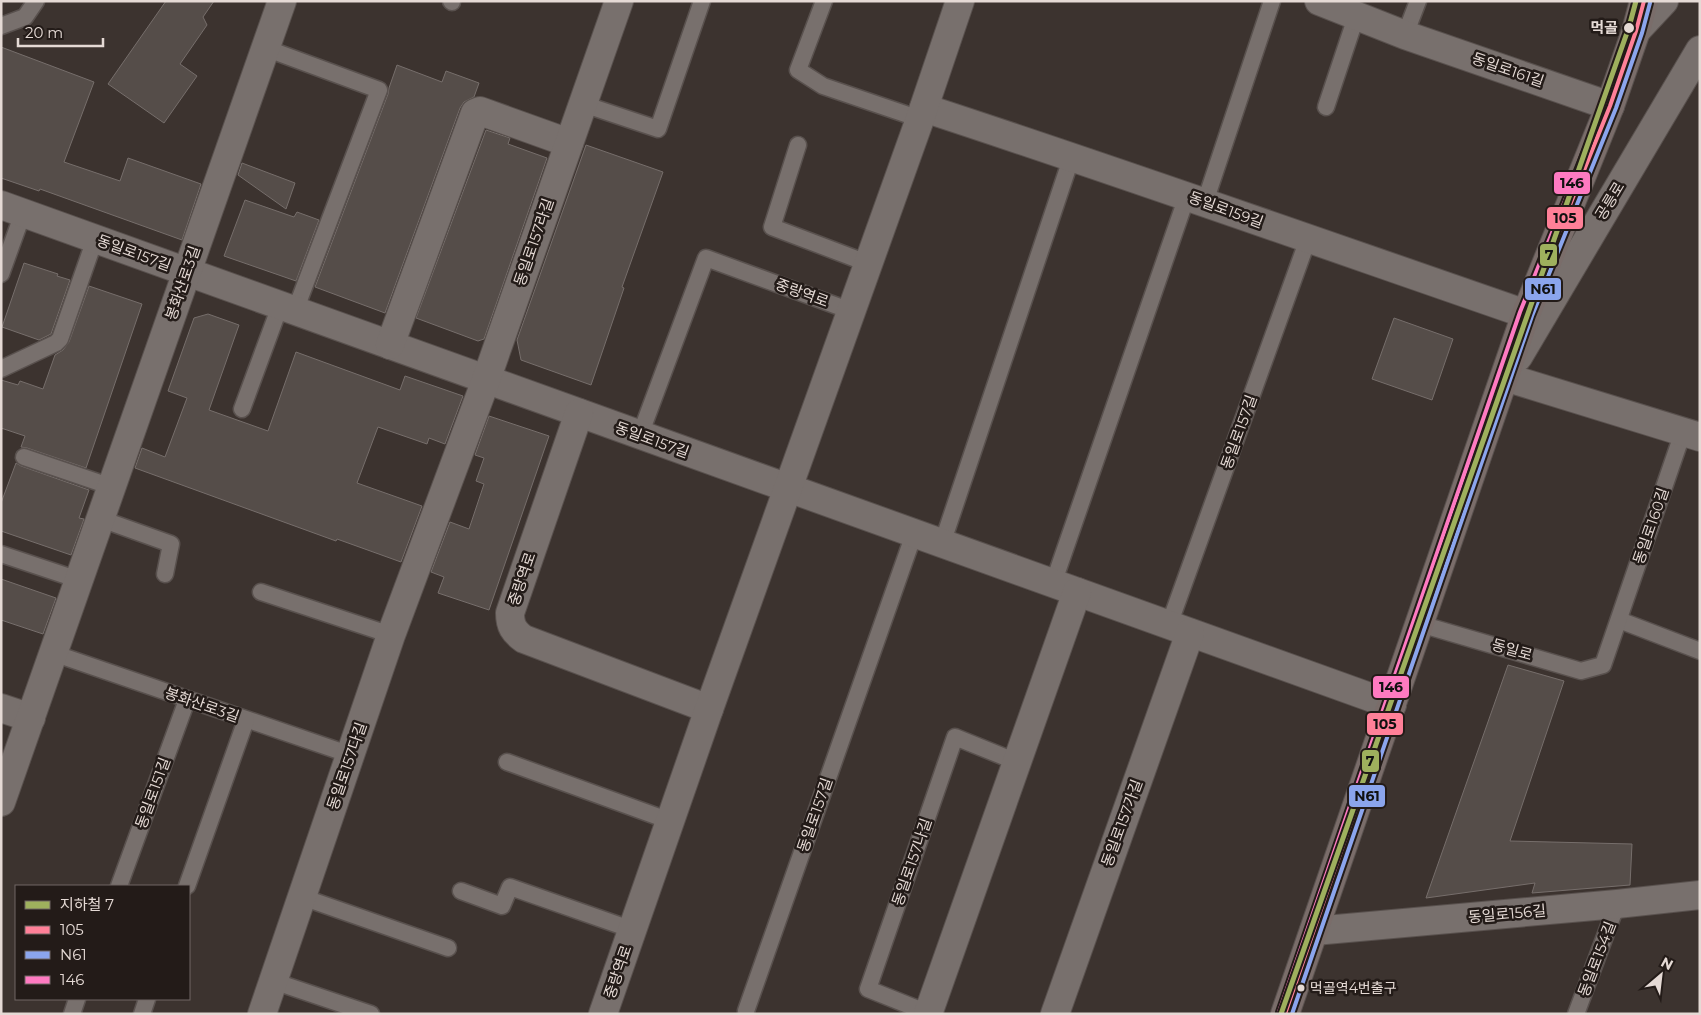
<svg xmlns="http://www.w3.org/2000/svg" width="1701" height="1015" font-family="Montserrat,'Noto Sans KR',sans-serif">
	<rect width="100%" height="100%" fill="#3c332f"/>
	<!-- building -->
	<g fill="#554d49" stroke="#766e6b">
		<path d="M166,1h48l-11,16 4,8 -27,39 17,12 -33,47 -56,-39z"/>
		<path d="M1,47l93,35 -30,80 56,19 8,-23 73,26 -19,56 -142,-51 -1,2 -38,-13z"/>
		<path d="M397,65l45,17 4,-11 33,12 -5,14 -10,5 -4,6 -75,205 -70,-26 73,-193 1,-6z"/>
		<path d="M486,130l24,8 -2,6 39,14 -63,181 -6,2 -62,-23z"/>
		<path d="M586,145l77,27 -41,115 2,1 -33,97 -70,-25 -4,-20z"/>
		<path d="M242,163l53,20 -9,26 -48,-34z"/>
		<path d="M245,200l49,17 3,-5 22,8 -23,61 -72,-25z"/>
		<path d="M24,263l34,11 -1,2 13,4 -19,54 -12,6 -37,-13z"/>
		<path d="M89,286l53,18 -56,164 -59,-20 -6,-1 4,-11 -24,-8v-48l17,5 2,-4 23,8 12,-34 8,-5 6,-8z"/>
		<path d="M208,314l31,11 -30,85 59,21 28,-79 104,38 5,-14 58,20 -18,48 -16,-6 -2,6 -49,-17 -21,56 65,23 -21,56 -64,-23 -1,2 -201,-73 7,-20 23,9 22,-59 -19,-7 26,-73z"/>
		<path d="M1394,318l59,21 -21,61 -60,-21z"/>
		<path d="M489,416l60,20 -60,174 -51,-17 6,-16 -13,-5 19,-50 19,7 15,-45 -8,-3 8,-23 -9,-3z"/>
		<path d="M16,463l5,3 68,24 -10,28 5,1 -13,36 -70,-24v-28z"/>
		<path d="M1,579l55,19 -13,36 -42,-14z"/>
		<path d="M1508,665l56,16 -54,160 122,3 -2,41 -98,8 3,-10 -109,15z"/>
	</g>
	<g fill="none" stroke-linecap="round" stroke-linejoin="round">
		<!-- service casing -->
		<g stroke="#59514e" stroke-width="19">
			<g id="service">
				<path d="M451,1l1,1"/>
				<path d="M824,1l-26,69 25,16 97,33"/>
				<path d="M1,26l24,-9 11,-16"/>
				<path d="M1405,35l13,-34"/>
				<path d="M265,48l114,42 -84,221"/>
				<path d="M583,104l75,25 44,-128"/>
				<path d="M1326,107l30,-90"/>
				<path d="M798,145l-26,82 95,36"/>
				<path d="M1205,202l67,-201"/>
				<path d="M1,274l22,-61"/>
				<path d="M1,369l55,-26 4,-4 35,-100"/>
				<path d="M242,409l38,-103"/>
				<path d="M640,435l66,-177 145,53"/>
				<path d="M24,457l88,30"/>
				<path d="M101,519l70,25 -6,30"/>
				<path d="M942,544l130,-388"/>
				<path d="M1,554l78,26"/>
				<path d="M1053,584l134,-388"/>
				<path d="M261,592l130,43"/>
				<path d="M1619,620l81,31"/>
				<path d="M1420,624l161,47 22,-6 80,-233"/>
				<path d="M1169,625l139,-386"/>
				<path d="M53,653l298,102"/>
				<path d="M507,762l163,59"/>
				<path d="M119,886l68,-186"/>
				<path d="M187,886l59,-166"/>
				<path d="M461,891l41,15 8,-19 123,43"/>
				<path d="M302,897l146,51"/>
				<path d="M273,981l98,33"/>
				<path d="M746,1011l168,-477"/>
				<path d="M928,1013l-60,-24 87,-252 62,25"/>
				<path d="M72,1014l5,-15"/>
				<path d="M142,1014l5,-15"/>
				<path d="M1576,1014l41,-110"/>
			</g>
		</g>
		<!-- minor casing -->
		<g stroke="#59514e" stroke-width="30">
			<g id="minor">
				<path d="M1319,1l86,34 205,71"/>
				<path d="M924,108c202,66 402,137 602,206"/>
				<path d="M1,205l1391,500"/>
				<path d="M390,345l85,-232 5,-2 89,32"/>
				<path d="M1505,377l195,60"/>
				<path d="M579,413l-69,200c0,13 4,19 14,26l185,70"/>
				<path d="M1,708l30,10"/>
				<path d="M1,802l281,-801"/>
				<path d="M1314,931l303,-27 83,-9"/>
				<path d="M262,1014l129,-379 95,-255 133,-379"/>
				<path d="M928,1014l149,-422"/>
				<path d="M1055,1014l135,-381"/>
			</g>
		</g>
		<!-- tertiary casing -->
		<g stroke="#59514e" stroke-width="30">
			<g id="tertiary">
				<path d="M1636,31l28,-30"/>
				<path d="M1518,357l182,-307"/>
				<path d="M603,1014l106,-305 211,-590 40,-118"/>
			</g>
		</g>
		<!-- primary casing -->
		<g stroke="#59514e" stroke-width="30">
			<path id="primary" d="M1285,1014l241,-700 84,-208 26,-75 8,-30"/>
		</g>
		<!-- service -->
		<use href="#service" stroke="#78706d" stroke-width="16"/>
		<!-- minor -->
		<use href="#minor" stroke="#78706d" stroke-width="28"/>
		<!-- tertiary -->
		<use href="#tertiary" stroke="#78706d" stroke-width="28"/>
		<!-- primary -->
		<use href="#primary" stroke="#7a6d6a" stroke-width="28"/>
		<!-- bus-1 casing -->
		<g stroke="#231b18" stroke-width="8">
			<path id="bus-1" d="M1285,1014l241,-700 84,-208 26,-75 8,-30"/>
		</g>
		<!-- bus-2 casing -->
		<g stroke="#231b18" stroke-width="8">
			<path id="bus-2" d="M1292,1014l240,-698 84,-208 26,-75 8,-30"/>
		</g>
		<!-- bus-3 casing -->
		<g stroke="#231b18" stroke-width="8">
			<path id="bus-3" d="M1279,1012l241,-700 84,-208 26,-75 7,-28"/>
		</g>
		<!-- bus-1 -->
		<use href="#bus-1" stroke="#ff8098" stroke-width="4"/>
		<!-- bus-2 -->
		<use href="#bus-2" stroke="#8ba5ed" stroke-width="4"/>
		<!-- bus-3 -->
		<use href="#bus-3" stroke="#fe7ac1" stroke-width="4"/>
		<!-- metro-1 casing -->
		<g stroke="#231b18" stroke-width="9">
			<path id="metro-1" d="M1281,1014l348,-987 7,-26"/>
		</g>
		<!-- metro-1 -->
		<use href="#metro-1" stroke="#9eb05d" stroke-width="5"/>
	</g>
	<!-- markers -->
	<g fill="#e5dad5" stroke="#231b18" stroke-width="2">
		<circle cx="1629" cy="28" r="6"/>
		<circle cx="1301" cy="988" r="4.5"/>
	</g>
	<g text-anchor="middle" stroke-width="5" stroke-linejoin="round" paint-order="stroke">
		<!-- bus labels -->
		<g font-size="14" fill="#e5dad5" stroke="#231b18" text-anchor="start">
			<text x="1310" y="993">먹골역4번출구</text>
		</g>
		<!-- stop labels -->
		<g font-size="15" font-weight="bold" fill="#e5dad5" stroke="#231b18" text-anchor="end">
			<text x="1618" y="33">먹골</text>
		</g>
		<!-- street labels -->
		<g font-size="15" fill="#e5dad5" stroke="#231b18">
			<text transform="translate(1508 70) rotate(19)" y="5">동일로161길</text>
			<text transform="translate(1610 201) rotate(-59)" y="5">공릉로</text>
			<text transform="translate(1226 210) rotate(20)" y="5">동일로159길</text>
			<text transform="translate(534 242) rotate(-71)" y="5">동일로157라길</text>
			<text transform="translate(134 253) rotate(20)" y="5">동일로157길</text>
			<text transform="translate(183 283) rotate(-71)" y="5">봉화산로3길</text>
			<text transform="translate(802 293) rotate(20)" y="5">중랑역로</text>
			<text transform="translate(1239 432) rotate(-70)" y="5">동일로157길</text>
			<text transform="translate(652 440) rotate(20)" y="5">동일로157길</text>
			<text transform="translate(1651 526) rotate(-71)" y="5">동일로160길</text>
			<text transform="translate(522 579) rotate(-71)" y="5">중랑역로</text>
			<text transform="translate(1512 650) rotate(16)" y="5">동일로</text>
			<text transform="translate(202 705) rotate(19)" y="5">봉화산로3길</text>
			<text transform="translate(347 766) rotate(-71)" y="5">동일로157다길</text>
			<text transform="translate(153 793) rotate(-70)" y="5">동일로151길</text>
			<text transform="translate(815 815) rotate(-71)" y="5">동일로157길</text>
			<text transform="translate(1122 823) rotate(-70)" y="5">동일로157가길</text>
			<text transform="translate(912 862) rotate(-71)" y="5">동일로157나길</text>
			<text transform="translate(1507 914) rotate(-5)" y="5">동일로156길</text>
			<text transform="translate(1597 959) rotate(-69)" y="5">동일로154길</text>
			<text transform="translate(618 972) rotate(-71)" y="5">중랑역로</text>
		</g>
	</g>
	<g stroke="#231b18" stroke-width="2">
		<rect x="1553" y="171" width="38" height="24" rx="5" fill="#fe7ac1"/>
		<rect x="1546" y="206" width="38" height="24" rx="5" fill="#ff8098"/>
		<rect x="1539" y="243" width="19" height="24" rx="5" fill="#9eb05d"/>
		<rect x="1524" y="277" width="38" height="24" rx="5" fill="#8ba5ed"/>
		<rect x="1372" y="675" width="38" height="24" rx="5" fill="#fe7ac1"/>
		<rect x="1366" y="712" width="38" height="24" rx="5" fill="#ff8098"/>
		<rect x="1361" y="749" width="19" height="24" rx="5" fill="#9eb05d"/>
		<rect x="1348" y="784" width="38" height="24" rx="5" fill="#8ba5ed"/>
	</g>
	<g font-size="14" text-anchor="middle" font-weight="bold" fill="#111">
		<text x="1572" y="188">146</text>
		<text x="1565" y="223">105</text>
		<text x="1549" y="260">7</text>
		<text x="1543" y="294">N61</text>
		<text x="1391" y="692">146</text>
		<text x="1385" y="729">105</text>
		<text x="1370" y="766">7</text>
		<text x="1367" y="801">N61</text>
	</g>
	<!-- border -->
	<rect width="1701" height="1015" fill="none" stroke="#e5dad5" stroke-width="5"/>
	<!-- legend -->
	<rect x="15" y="885" width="175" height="115" fill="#231b18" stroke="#716764"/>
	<rect x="25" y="901" width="25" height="8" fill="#9eb05d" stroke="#716764"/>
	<text x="60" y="910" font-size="15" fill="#e5dad5">지하철 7</text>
	<rect x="25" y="926" width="25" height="8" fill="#ff8098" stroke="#716764"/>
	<text x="60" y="935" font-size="15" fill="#e5dad5">105</text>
	<rect x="25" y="951" width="25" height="8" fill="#8ba5ed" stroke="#716764"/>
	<text x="60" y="960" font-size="15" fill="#e5dad5">N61</text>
	<rect x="25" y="976" width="25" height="8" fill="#fe7ac1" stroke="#716764"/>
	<text x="60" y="985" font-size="15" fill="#e5dad5">146</text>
	<!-- north arrow -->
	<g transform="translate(1661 975) rotate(28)" stroke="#231b18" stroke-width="4" paint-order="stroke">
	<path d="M0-4L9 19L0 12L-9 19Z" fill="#e5dad5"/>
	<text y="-8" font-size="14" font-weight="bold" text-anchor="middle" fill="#e5dad5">N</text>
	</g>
	<!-- scale -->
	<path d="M18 38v8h85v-8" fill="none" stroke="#e5dad5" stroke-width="2.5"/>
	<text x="25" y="38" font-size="15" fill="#e5dad5" stroke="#231b18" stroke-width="4" paint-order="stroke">20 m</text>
</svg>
